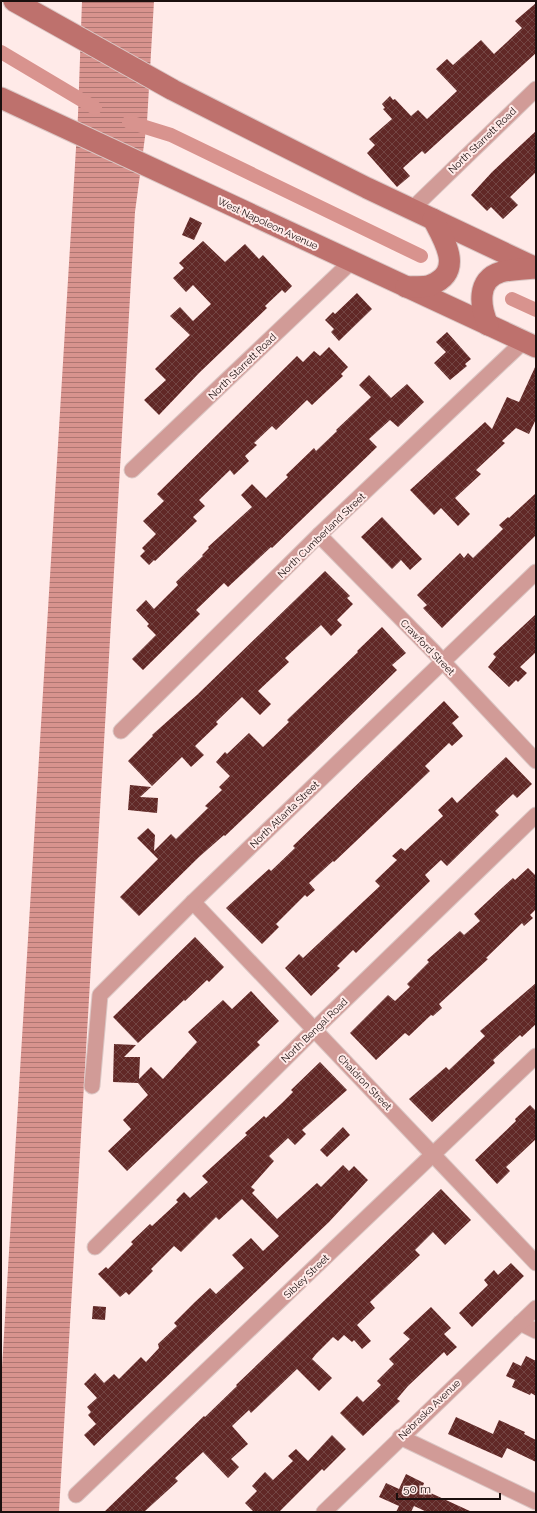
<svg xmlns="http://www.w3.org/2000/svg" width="537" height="1513" font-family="Raleway,sans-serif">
	<defs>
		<pattern id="water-rules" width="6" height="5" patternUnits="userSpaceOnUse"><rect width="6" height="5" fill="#d8938e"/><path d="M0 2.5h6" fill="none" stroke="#ae7672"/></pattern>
		<pattern id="building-cross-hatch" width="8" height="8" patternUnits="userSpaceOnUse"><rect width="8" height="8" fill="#612826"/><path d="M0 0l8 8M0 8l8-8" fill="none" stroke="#734543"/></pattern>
	</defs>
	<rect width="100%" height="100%" fill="#ffeae8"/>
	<!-- water -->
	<path fill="url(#water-rules)" d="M82,1h72l-7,121 -12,90 -76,1300h-58v-128l77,-1269z"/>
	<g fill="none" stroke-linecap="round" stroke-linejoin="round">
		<!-- canal -->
		<g stroke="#d8938e" stroke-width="14">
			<path d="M1,52l94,56"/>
			<path d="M129,122l42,13 250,121"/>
			<path d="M512,299l24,11"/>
		</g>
	</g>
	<!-- building -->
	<g fill="url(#building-cross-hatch)">
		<path d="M536,3v50l-111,101 -3,-3 -19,17 7,8 -13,11 -30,-34 8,-8 -6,-6 23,-20 -9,-10 2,-1 -3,-4 8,-8 3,4 2,-1 16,17 7,-6 9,9 30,-28 -21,-22 11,-10 6,6 28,-25 13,14 28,-26 -7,-7z"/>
		<path d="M536,131v41l-26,25 8,8 -15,14 -12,-12 -4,4 -16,-16 21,-23z"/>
		<path d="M190,217l12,6 -8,17 -12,-5z"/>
		<path d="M203,241l22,21 20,-18 14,15 4,-4 29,31 -7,7 -3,-3 -17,16 2,2 -68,65 -40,42 -15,-15 22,-20 -11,-11 35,-34 -20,-19 10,-9 13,14 18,-17 -18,-19 -7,7 -13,-14 11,-10 -5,-5z"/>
		<path d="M357,293l15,16 -33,32 -8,-9 3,-3 -9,-9 8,-8 2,2z"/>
		<path d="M447,332l24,27 -6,5 2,2 -17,14 -16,-17 12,-11 -10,-10z"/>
		<path d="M329,347l19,20 -7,7 2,2 -31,29 -5,-5 -31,30 -4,-4 -18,17 3,2 -12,11 4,5 -15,14 -4,-5 -31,30 6,6 -12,11 4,4 -42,40 -1,-1 -5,5 -9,-9 5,-5 -3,-3 14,-14 -13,-13 21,-20 -7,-7 140,-138 6,6 11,-11 6,5z"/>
		<path d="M536,365v54l-7,15 -13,-6 -14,13 3,2 -29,27 5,4 -26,24 15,16 -12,12 -17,-18 -7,7 -24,-25 75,-68 7,7 15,-32 12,5z"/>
		<path d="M369,375l22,23 16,-14 17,18 -26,25 -8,-7 -21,19 8,8 -105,101 -1,-1 -43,40 -4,-4 -28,27 4,4 -57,56 -11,-11 24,-24 -9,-9 2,-2 -13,-14 10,-10 8,9 24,-24 -2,-3 27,-26 -1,-1 7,-7 -1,-1 44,-40 -11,-12 11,-11 14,14 22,-21 -2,-2 28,-27 2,3 21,-20 -1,-1 35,-33 -12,-12z"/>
		<path d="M536,493v42l-94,93 -19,-20 4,-3 -10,-10 43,-42 4,5 4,-5 5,5 30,-29 -4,-4 9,-8 1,1z"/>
		<path d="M382,517l40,42 -12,11 -9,-10 -9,9 -31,-32z"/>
		<path d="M325,571l25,25 -3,2 6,6 -16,16 5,5 -11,11 -10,-11 -36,33 4,4 -31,29 13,13 -11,11 -18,-18 -26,25 2,2 -23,22 9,9 -13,12 -9,-10 -30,29 -24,-25 25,-25 -1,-1 45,-40z"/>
		<path d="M536,614v38l-16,15 7,6 -9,9 -2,-2 -7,7 -21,-20 8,-10 -3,-3z"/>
		<path d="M382,627l24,26 -14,12 5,5 -86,84 -86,82 -1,-1 -25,22 -60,59 -19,-19 38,-38 -21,-21 11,-10 7,7 -1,16 17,-17 5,5 32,-31 -3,-2 17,-16 -3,-3 11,-11 -14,-14 9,-10 2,2 22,-21 14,14 26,-25 -2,-2 71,-68 -1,-1z"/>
		<path d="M444,701l15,16 -7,6 11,13 -11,10 -3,-3 -24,23 5,5 -96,91 -1,-1 -24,22 6,7 -8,7 -2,-2 -29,29 3,3 -17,17 -36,-36 43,-39 2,2 24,-23 -2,-2z"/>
		<path d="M506,757l26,27 -15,14 -4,-4 -18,17 4,4 -52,51 -6,-6 -16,15 5,6 -74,72 -3,-3 -16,16 3,2 -29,28 -26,-28 14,-14 4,4 77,-72 -5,-5 22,-21 -5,-4 9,-8 4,3 38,-35 -5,-6 14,-13 5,6z"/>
		<path d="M130,785l21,2 -11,10 18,1 -1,15 -29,-3z"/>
		<path d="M528,868l8,8v33l-6,6 3,3 -9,8 -2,-3 -36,35 2,1 -12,11 -37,34 3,4 -9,8 -2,-1 -22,21 -4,-3 -29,27 -26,-27 38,-38 7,6 15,-14 -3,-3 22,-22 -2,-2 33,-29 4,4 16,-14 -6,-7 29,-27 10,-9 2,2z"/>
		<path d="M195,937l29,30 -15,15 -2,-2 -22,21 -1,-1 -46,43 -25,-26z"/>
		<path d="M536,983v41l-14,13 -2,-2 -27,25 2,3 -63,59 -23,-23 37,-32 3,3 36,-34 -5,-5z"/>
		<path d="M251,991l28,30 -22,21 3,3 -133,126 -19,-20 23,-22 -8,-9 25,-25 -10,-12 -25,-1 1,-38 22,1 -12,12h16l-1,22 12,-12 12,12 34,-37 -9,-10 35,-32 9,9z"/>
		<path d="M320,1062l27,28 -45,40 4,4 -11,11 -7,-7 -19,18 5,5 -23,26 4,3 -3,3 25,26 40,-36 4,4 22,-22 6,6 5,-5 14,14 -39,42 -235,224 -10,-11 12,-11 -8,-9 3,-3 -4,-5 10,-9 -13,-14 11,-11 9,10 10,-9 5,5 22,-22 5,5 13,-14 -1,-4 19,-18 -3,-3 21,-21 15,-14 6,6 28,-26 -12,-13 19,-17 12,13 16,-15 -37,-37 -23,21 -3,-3 -35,35 -7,-6 -23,23 2,2 -24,24 -3,-3 -6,5 -22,-23 8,-7 2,2 25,-25 -2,-2 19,-18 2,2 26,-24 -2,-2 8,-8 6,6 18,-16 -6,-6 45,-41 -2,-2 8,-7 11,-10 2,2 16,-15 11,-11 -2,-2z"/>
		<path d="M530,1105l6,6v28l-30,28 4,4 -13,13 -22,-24 41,-39 -1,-2z"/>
		<path d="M343,1127l7,8 -23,22 -7,-7z"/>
		<path d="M441,1189l30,31 -26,25 -12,-13 -18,18 5,5 -50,47 5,6 -18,17 14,16 -9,8 -8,-9 -2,2 -8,-7 -6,6 -5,-4 -17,17 -4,5 20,19 -13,13 -22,-22 -46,44 -2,-3 -17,16 16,18 -17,15 8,8 -11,11 -25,-26 -28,26 3,3 -34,31h-40l100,-96 1,1 32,-31 -1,-1z"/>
		<path d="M511,1263l13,13 -52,51 -13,-14 29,-28 -4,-5 10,-10 4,5z"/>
		<path d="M93,1306l13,1 -1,13 -13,-1z"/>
		<path d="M431,1307l20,21 -7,6 13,13 -10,9 -3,-4 -36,34 -11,13 3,2 -37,35 -23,-23 17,-17 6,6 18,-17 -4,-4 17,-17 -5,-5 21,-20 -7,-6z"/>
		<path d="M526,1356l10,5v35l-5,-3 -1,2 -18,-8 3,-7 -9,-4 7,-14 8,4z"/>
		<path d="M456,1417l37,17 6,-14 26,12 -1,2 12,6v22l-29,-14 -5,10 -54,-24z"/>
		<path d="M332,1435l14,14 -22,22 -2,-2 -43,43h-25l-9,-9 12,-12 -5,-5 13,-14 8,8 20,-19 -5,-5 8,-7 12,12z"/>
		<path d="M406,1474l18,9 -2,6 50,23h-45l-13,-6 -3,6h-15l3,-6 -20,-9 7,-14 13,6z"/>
	</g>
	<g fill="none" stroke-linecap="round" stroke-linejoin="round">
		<!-- street casing -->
		<g stroke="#dbc7c5" stroke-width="17">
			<g id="street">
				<path d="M412,209l124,-120"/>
				<path d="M132,470l219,-208"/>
				<path d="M319,535l115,117 102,109"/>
				<path d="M121,731l198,-196 204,-193"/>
				<path d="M193,902l343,361"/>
				<path d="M92,1086l8,-91 93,-93 343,-330"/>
				<path d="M95,1247l220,-218 221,-214"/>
				<path d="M520,1323l16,8"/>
				<path d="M400,1437l136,65"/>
				<path d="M76,1495l460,-439"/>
				<path d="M324,1512l212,-204"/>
			</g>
		</g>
		<!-- secondary casing -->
		<g stroke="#dbc7c5" stroke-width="23">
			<g id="secondary">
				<path d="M14,1l159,89 194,98 169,80"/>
				<path d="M1,98l535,249"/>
				<path d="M406,287c7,-1 18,1 25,-2 33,-14 14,-43 2,-66"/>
				<path d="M488,325c-8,-18 -12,-46 13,-53 11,-3 24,-3 35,-4"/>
			</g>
		</g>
		<!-- street -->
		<use href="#street" stroke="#d19b97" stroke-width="15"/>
		<!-- secondary -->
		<use href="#secondary" stroke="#be716d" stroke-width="21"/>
	</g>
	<g text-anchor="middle" stroke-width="4" stroke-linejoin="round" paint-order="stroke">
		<!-- street labels -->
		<g font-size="10" fill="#1b0f0e" stroke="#ffeae8">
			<text transform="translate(482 140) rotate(-44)" y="4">North Starrett Road</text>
			<text transform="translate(268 223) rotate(25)" y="4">West Napoleon Avenue</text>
			<text transform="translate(242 366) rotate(-44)" y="4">North Starrett Road</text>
			<text transform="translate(321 535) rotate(-44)" y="4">North Cumberland Street</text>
			<text transform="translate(428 647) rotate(46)" y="4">Crawford Street</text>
			<text transform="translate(284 814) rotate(-44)" y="4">North Atlanta Street</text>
			<text transform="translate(314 1030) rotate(-44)" y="4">North Bengal Road</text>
			<text transform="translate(365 1082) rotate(46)" y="4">Chaldron Street</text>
			<text transform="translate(306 1276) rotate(-44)" y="4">Sibley Street</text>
			<text transform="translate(429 1409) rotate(-44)" y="4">Nebraska Avenue</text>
		</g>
	</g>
	<!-- border -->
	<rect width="537" height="1513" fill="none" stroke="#1b0f0e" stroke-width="4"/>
	<!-- scale -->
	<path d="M397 1493v6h103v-6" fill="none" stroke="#1b0f0e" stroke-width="2"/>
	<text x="403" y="1493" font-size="12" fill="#1b0f0e" stroke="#ffeae8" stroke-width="3" paint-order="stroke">50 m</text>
</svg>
